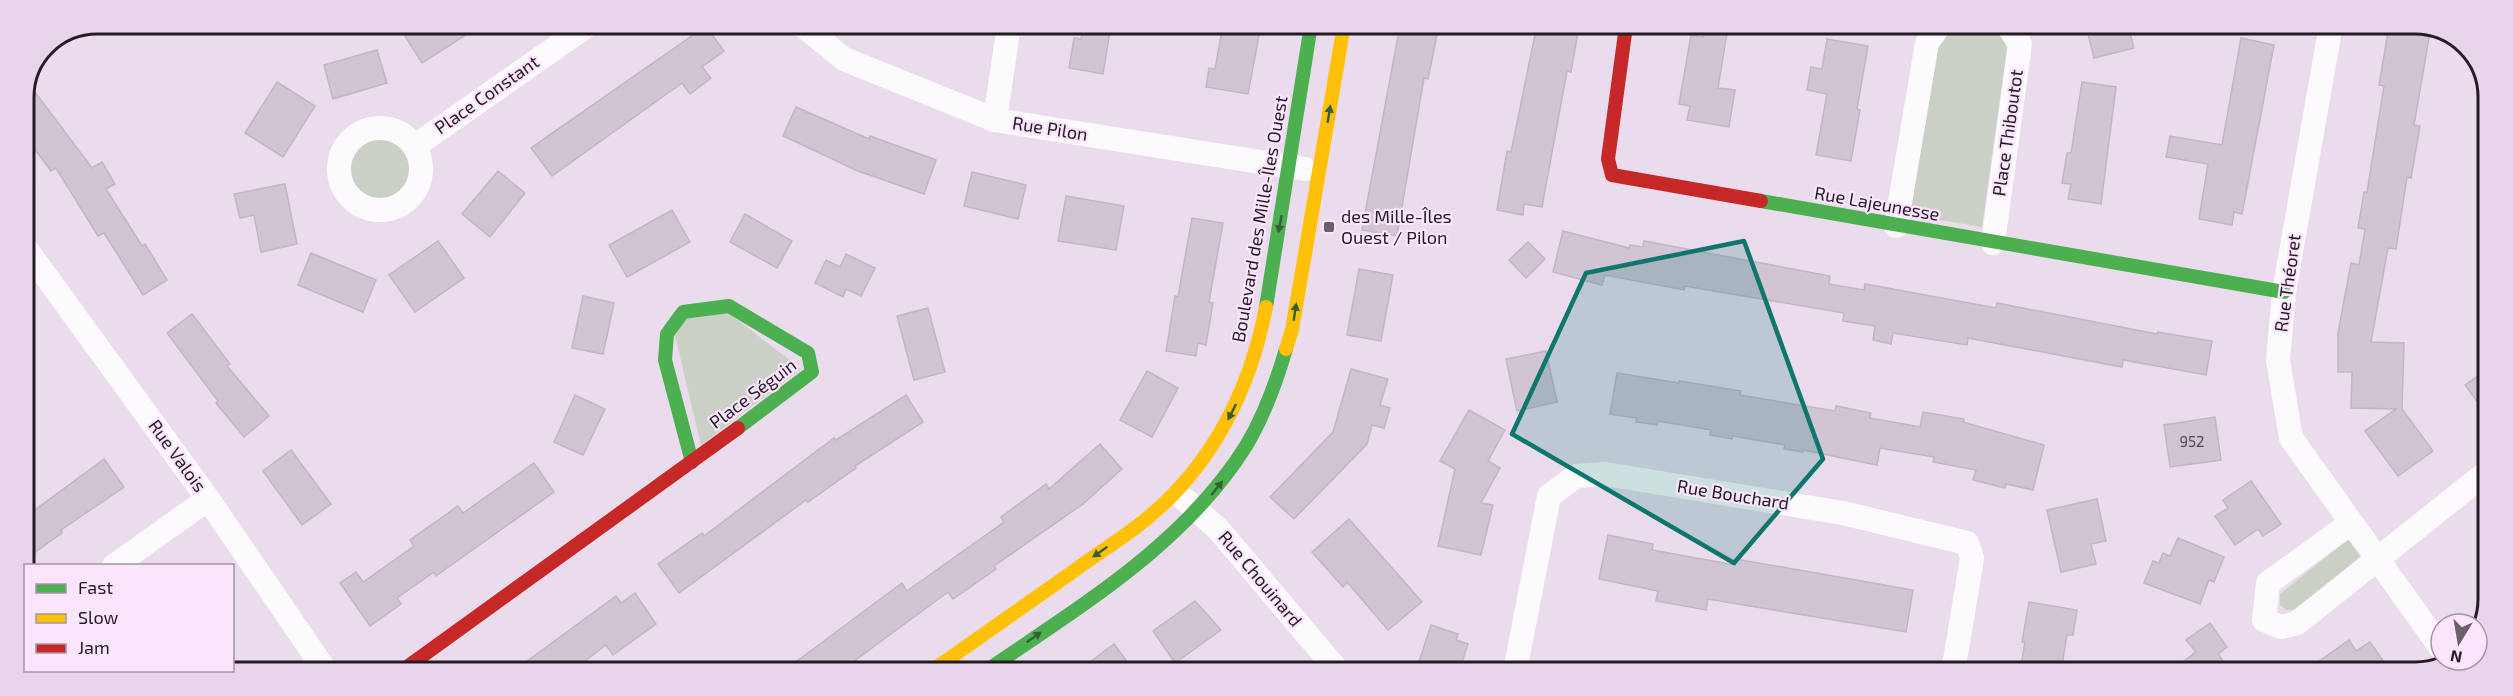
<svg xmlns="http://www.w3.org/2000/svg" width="2513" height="696" font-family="'Exo 2',sans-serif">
	<rect width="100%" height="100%" fill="#eadcec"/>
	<!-- green -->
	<g fill="#cbd0c6">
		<path d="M1967,26h12l24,9 4,14 -25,178 -72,-12 26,-165 15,-21z"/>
		<circle cx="380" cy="168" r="36"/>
		<path d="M729,313l72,56 -100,76 -26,-109 9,-17z"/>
		<path d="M2348,539l13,17 -65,54h-10l-6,-5v-11z"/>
	</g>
	<!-- building -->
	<g fill="#d1c4d3" stroke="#c1b6c3" stroke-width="1.5">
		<path d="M422,24h61l-61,39 -17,-27z"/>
		<path d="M1083,25h28l-8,49 -34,-6 5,-30 7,1z"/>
		<path d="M1223,25h38l-13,69 -42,-7 3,-19 6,1z"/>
		<path d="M1400,25h39l-11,54 -4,-1 -27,158 -35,-6z"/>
		<path d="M1537,25l42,1 -8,46 -4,-1 -25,136 -18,-3 -1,11 -26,-5 10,-59 4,1z"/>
		<path d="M706,26l18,25 -22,16 9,11 -21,16 -8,-11 -130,93 -21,-28z"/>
		<path d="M2086,26h42l6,22 -40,10z"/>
		<path d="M2389,26h42l-17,99 6,1 -9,52 -4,-1 -11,72 -8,-1 -17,94 33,1 -2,66 31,42 -35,25 -33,-45 31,-22 -45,-1 1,-36h-14v-39l13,-70 8,2 6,-36 -7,-1 6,-36h3l17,-106 -5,-1z"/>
		<path d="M1704,30l23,3 -9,55 17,2 -6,37 -42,-7 3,-14 -11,-2 12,-69 12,2z"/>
		<path d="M2241,38l33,7 -32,169 -8,-2 -2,13 -33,-6 9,-55 -42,-7 4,-21 52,9z"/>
		<path d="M1827,39l41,7 -11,63 3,1 -9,51 -35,-6 11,-61 -20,-4 4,-23 11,2z"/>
		<path d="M377,50l10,33 -54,16 -9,-34z"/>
		<path d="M277,82l38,24 -32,51 -38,-24z"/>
		<path d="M2082,82l34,5 -15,117 -33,-5 3,-15 -9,-1 5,-30h4z"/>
		<path d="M29,84l63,84 10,-6 13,22 -9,5 36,57 3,-2 22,36 -24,15 -39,-62 -6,3 -42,-68 -5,3 -27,-36v-38z"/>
		<path d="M796,107l73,32 1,-3 66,24 -12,34 -66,-23 -75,-35z"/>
		<path d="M498,171l27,22 -35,44 -28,-23z"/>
		<path d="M972,172l54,13 -8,34 -54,-13z"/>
		<path d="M285,184l12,60 -36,8 -7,-37 -14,3 -6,-24z"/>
		<path d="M1066,196l58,10 -8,44 -58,-9z"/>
		<path d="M672,210l18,32 -63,35 -18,-32z"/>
		<path d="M745,214l47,27 -15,27 -47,-26z"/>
		<path d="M1192,218l31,5 -14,79 4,1 -7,42 -8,-2 -2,13 -30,-5 9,-55 3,1z"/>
		<path d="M1563,231l66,17 1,-3 13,2 1,-6 186,35 -1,8 35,6 1,-6 131,24 1,-5 160,31 1,-2 54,9 -6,34 -83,-15 -1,7 -154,-29 -1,7 -74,-12 -2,11 -18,-4 2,-14 -32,-5 1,-8 -159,-27 -1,4 -79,-15 -3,10 -49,-13z"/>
		<path d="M438,241l26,37 -49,34 -26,-37z"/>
		<path d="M1528,242l17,17 -19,19 -17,-18z"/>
		<path d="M311,253l65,27 -13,32 -65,-27z"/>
		<path d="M846,254l29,14 -14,28 -15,-7 -3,8 -28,-14 11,-23 14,7z"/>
		<path d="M1359,269l34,6 -12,66 -34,-6z"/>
		<path d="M583,296l31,7 -11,51 -31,-6z"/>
		<path d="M928,308l17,64 -31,8 -17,-64z"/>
		<path d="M192,314l38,50 -3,2 42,50 -25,21 -28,-34 2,-2 -51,-68z"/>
		<path d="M1546,351l11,51 -40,9 -11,-52z"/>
		<path d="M1351,369l37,10 -8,26 10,3 -6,20 -12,-3 -5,19 -73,75 -24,-22 63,-65z"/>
		<path d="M2488,369v17l-1,29 -22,-30z"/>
		<path d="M1147,371l31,17 -26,49 -32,-17z"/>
		<path d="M1617,373l62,10v-2l62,10 -1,4 95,16 1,-5 35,7 -1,5 50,9 3,-15 41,7 -1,3 81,23 -11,45 -27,-6 -1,4 -32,-8 3,-10 -43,-8 1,-5 -54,-9 -3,17 -74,-15v2l-19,-3 1,-4 -52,-9 -1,3 -22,-4 1,-5 -53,-9 -1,4 -21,-3 1,-4 -27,-4z"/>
		<path d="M575,395l30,14 -22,46 -29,-13z"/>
		<path d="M906,395l17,27 -68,44 1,2 -48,34 -2,-2 -127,93 -21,-29 44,-31 2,3 130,-98 2,2z"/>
		<path d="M1469,410l36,20 -17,31 12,7 -19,35 12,2 -12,50 -43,-9 17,-77 -15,-8z"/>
		<path d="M2215,417l6,43 -51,7 -6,-42z"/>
		<path d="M1100,444l22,25 -39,35 -89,62 2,3 -43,30 -5,-7 -106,78h-57l117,-87 5,8 97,-69 -3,-5 45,-33 3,5z"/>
		<path d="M291,450l40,54 -29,21 -39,-54z"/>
		<path d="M104,459l20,28 -63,43 1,3 -38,27v-42z"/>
		<path d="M534,463l20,29 -118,84 -2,-4 -37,26 4,6 -31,22 -30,-43 16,-11 7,10 51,-36 -4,-6 48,-34 5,7z"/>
		<path d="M2251,481l30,43 -18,12 -5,-7 -23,16 -20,-29 13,-8 -5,-8z"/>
		<path d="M2097,499l9,42 -15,3 5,20 -35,8 -14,-62z"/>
		<path d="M1349,519l73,83 -34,28 -41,-48 -4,5 -31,-35z"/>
		<path d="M1608,535l45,9 -1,6 83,15 1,-6 177,31 -7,42 -198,-33 -2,11 -50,-9 2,-10 -59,-12z"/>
		<path d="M2178,538l46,19 -10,25 -5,-2 -9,24 -56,-21 9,-22 6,2 4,-10 7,3z"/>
		<path d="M635,593l21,31 -43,31 -7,-10 -33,25h-58l101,-74 5,7z"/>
		<path d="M1195,601l26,29 -46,33 -22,-32z"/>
		<path d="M2029,602l48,8 -4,25h-6l-6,37h-41l5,-30h-3z"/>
		<path d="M2210,623l17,24 -9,7 13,18h-62l27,-20 -10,-12z"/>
		<path d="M1431,625l27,9 -2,6 12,4 -9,27h-43z"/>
		<path d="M2349,640l7,11 14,-9 21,30h-87z"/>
		<path d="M1114,644l20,27h-56z"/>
	</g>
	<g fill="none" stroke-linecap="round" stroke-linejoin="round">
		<!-- street -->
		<g stroke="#fcfafc" stroke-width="24">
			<path d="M802,25l42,34 151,61 310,49"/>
			<path d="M2329,26v10l-45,256 -6,68 13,78 150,210"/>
			<path d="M995,120l14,-95"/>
			<circle cx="380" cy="169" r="41"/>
			<path d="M415,146l173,-121"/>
			<path d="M1896,226l31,-183 12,-17"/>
			<path d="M1993,243l27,-199 -12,-18"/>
			<path d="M24,246l184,253 117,171"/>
			<path d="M1184,499l34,30 120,142"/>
			<path d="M2351,523l-83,60 -4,37 17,7 16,-4 190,-151"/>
			<path d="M114,566l94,-67"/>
			<path d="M1515,671l34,-175 27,-20 30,-2 237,39 124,30 5,15 -19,114"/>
		</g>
		<!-- fast -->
		<g stroke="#4caf50" stroke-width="14">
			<path d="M1761,201l523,91"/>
			<path d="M1266,307l45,-282"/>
			<path d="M692,462l-27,-102 2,-26 16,-22 46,-6 79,47 4,19 -74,56"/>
			<path d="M986,671c94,-65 198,-126 260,-225 18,-30 30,-63 40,-97"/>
		</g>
		<!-- slow -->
		<g stroke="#ffc107" stroke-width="14">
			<path d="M1286,349l6,-19 52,-305"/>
			<path d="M933,670c46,-32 92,-65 138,-97 24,-18 51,-34 74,-53 67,-54 105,-130 121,-213"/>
		</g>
		<!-- jam -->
		<g stroke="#c62828" stroke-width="14">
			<path d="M1626,26l-18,133 4,16 149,26"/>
			<path d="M403,670l335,-242"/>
		</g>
	</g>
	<!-- one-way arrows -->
	<defs><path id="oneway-solid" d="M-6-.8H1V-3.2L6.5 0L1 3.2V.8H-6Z" transform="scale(1.5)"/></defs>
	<g fill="#365e38">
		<use href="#oneway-solid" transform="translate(1329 114) rotate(-81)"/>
		<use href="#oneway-solid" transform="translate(1280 224) rotate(100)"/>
		<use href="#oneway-solid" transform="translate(1295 312) rotate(-81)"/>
		<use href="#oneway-solid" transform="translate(1232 412) rotate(117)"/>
		<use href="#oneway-solid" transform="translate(1217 488) rotate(-51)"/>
		<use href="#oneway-solid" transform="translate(1100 552) rotate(145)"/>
		<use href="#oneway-solid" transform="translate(1034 637) rotate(-35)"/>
	</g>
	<!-- marked area -->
	<path fill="#0f766e" fill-opacity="0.2" stroke="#0f766e" stroke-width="4.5" stroke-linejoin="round" d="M1744,241l79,218 -89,104 -222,-129 74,-161z"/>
	<!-- markers -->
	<rect fill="#695f6b" stroke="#fae5fc" stroke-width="2" x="1323" y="221" width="12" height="12" rx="3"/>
	<g text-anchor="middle" stroke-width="4.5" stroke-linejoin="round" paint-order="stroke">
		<!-- number labels -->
		<g font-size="15" fill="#524853">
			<text x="2192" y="447">952</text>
		</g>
		<!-- street labels -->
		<g font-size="18" fill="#241b25" stroke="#fae5fc">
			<text transform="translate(487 95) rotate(-35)" y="6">Place Constant</text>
			<text transform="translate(1050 129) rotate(9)" y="6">Rue Pilon</text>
			<text transform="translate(2008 133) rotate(-82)" y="6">Place Thiboutot</text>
			<text transform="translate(1877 204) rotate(10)" y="6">Rue Lajeunesse</text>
			<text transform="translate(1260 219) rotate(-80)" y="6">Boulevard des Mille-Îles Ouest</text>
			<text transform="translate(2288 283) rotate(-82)" y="6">Rue Théoret</text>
			<text transform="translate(753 394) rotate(-37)" y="6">Place Séguin</text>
			<text transform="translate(177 456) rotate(54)" y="6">Rue Valois</text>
			<text transform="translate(1733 495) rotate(9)" y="6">Rue Bouchard</text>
			<text transform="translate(1260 579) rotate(50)" y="6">Rue Chouinard</text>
		</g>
		<!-- poi labels -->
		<g font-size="18" fill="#241b25" stroke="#fae5fc" text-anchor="start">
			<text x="1341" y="223">des Mille-Îles<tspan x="1341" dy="21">Ouest / Pilon</tspan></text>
		</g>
	</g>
	<!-- crop -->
	<path d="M0 0H2513V696H0ZM97 34H2415A63 63 0 0 1 2478 97V599A63 63 0 0 1 2415 662H97A63 63 0 0 1 34 599V97A63 63 0 0 1 97 34Z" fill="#e9d5eb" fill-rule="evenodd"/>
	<path fill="none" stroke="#241b25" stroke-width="3" d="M97 34H2415A63 63 0 0 1 2478 97V599A63 63 0 0 1 2415 662H97A63 63 0 0 1 34 599V97A63 63 0 0 1 97 34Z"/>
	<!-- legend -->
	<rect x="24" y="564" width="210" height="108" fill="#fae5fc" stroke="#a494a6" stroke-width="1.5"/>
	<rect x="36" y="584" width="30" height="9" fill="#4caf50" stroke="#a494a6" stroke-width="1.5"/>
	<text x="78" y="594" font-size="18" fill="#241b25">Fast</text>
	<rect x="36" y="614" width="30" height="9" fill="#ffc107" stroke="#a494a6" stroke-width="1.5"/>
	<text x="78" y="624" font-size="18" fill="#241b25">Slow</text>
	<rect x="36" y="644" width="30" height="9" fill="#c62828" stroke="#a494a6" stroke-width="1.5"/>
	<text x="78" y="654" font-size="18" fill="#241b25">Jam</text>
	<!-- north arrow -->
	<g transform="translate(2459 642) rotate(191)"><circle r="28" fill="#fae5fc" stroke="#a494a6" stroke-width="1.5"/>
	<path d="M0-4.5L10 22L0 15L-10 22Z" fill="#695f6b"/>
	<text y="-9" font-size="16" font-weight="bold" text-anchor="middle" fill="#241b25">N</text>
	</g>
</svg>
